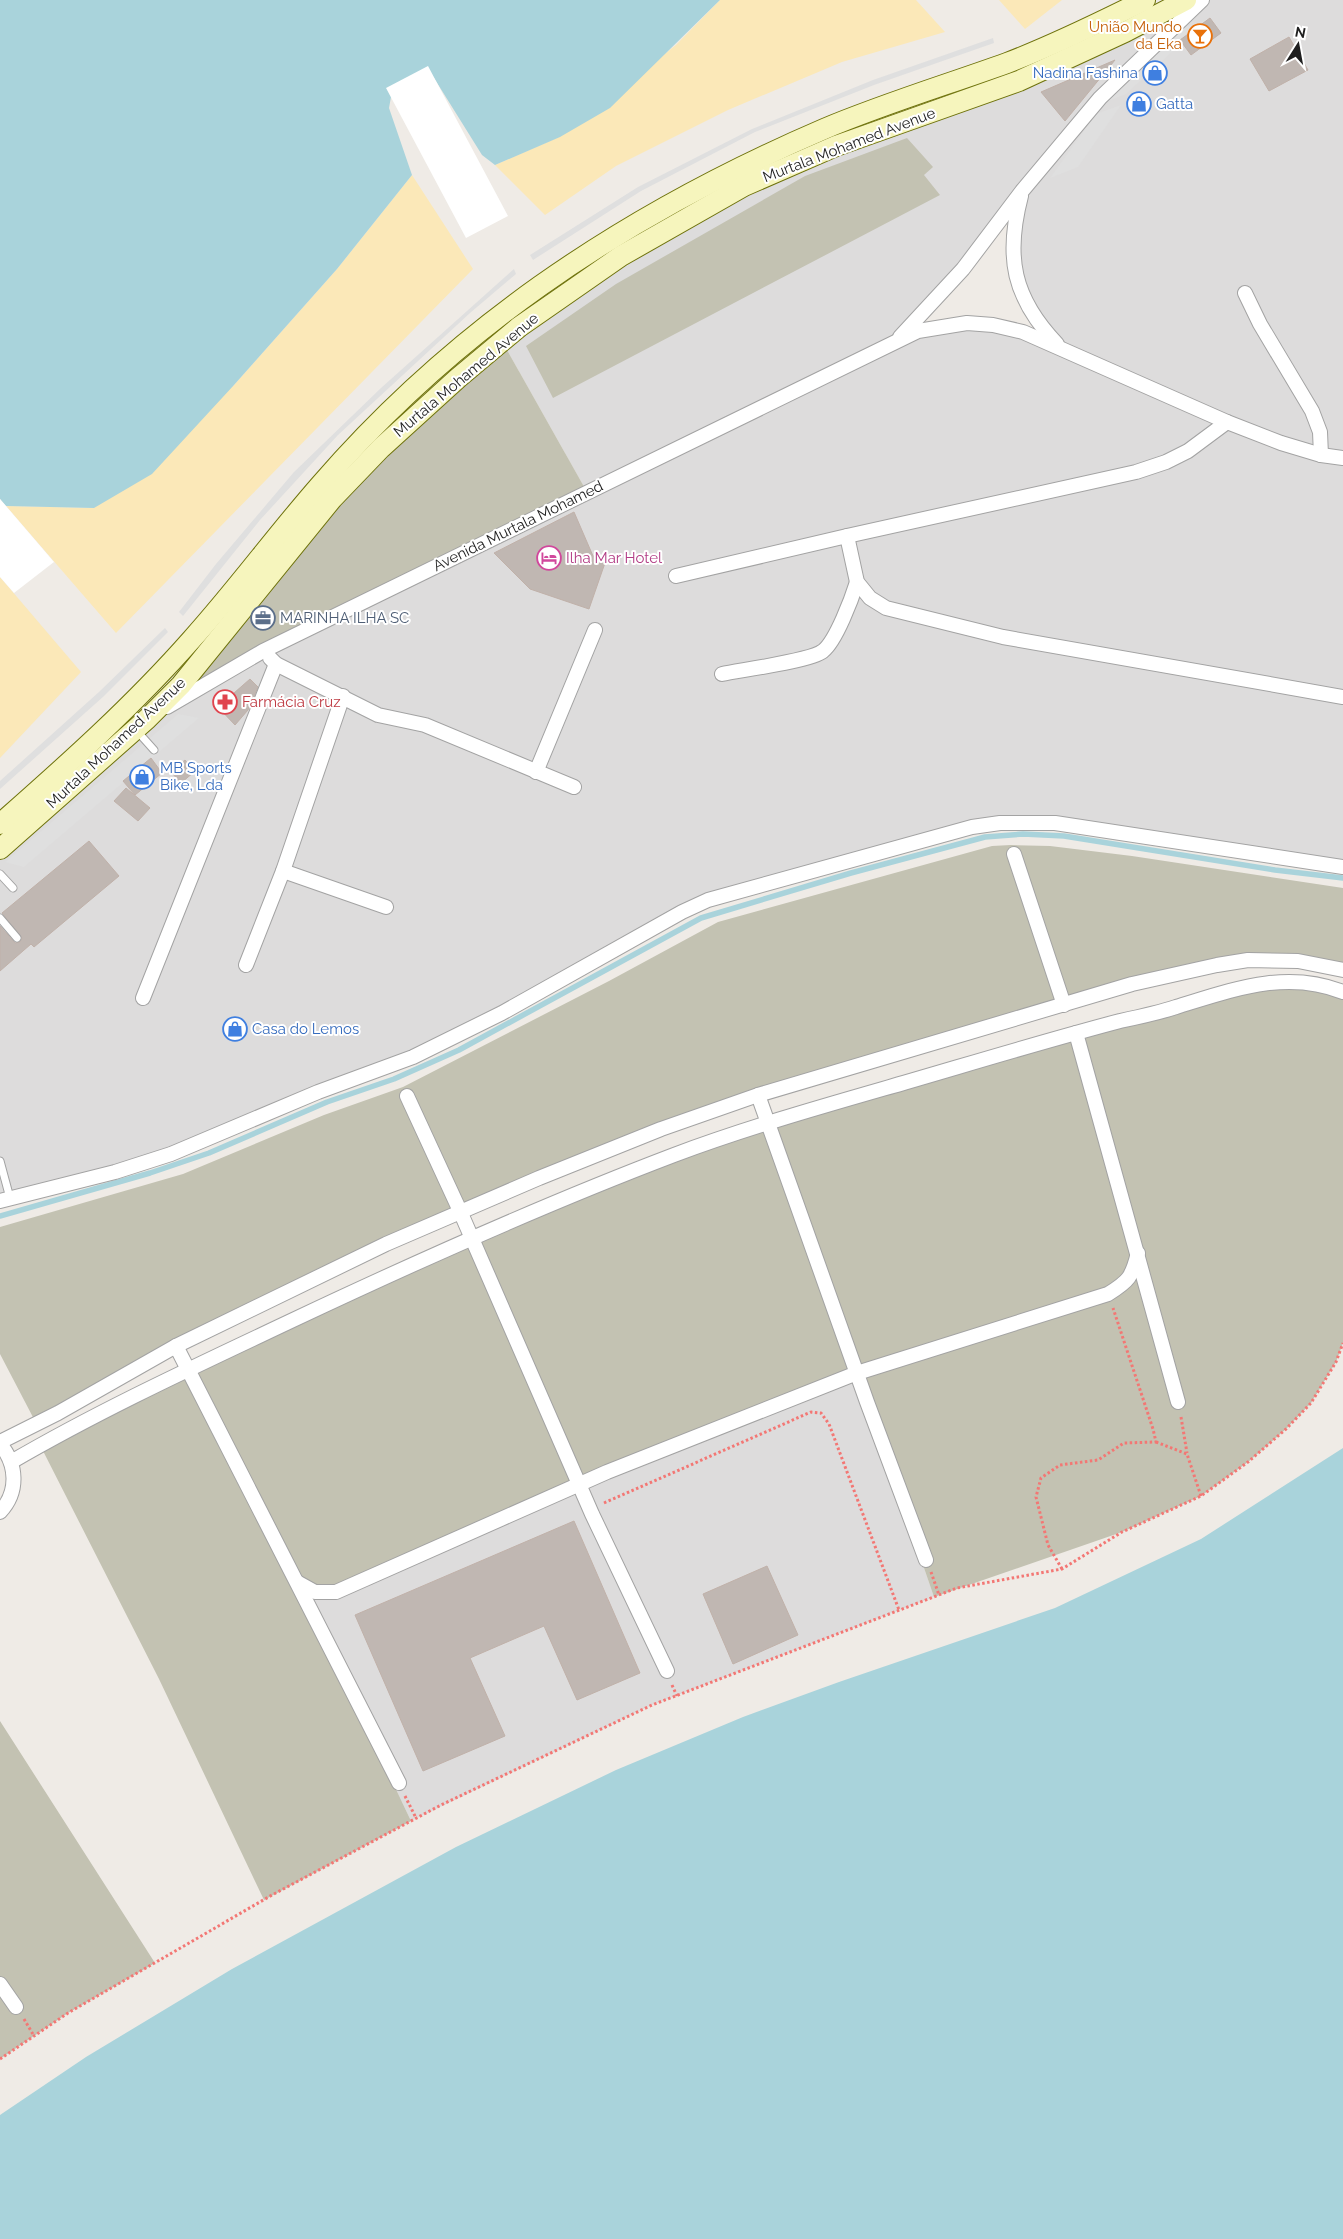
<svg xmlns="http://www.w3.org/2000/svg" width="1343" height="2239" font-family="Raleway,sans-serif">
	<rect width="100%" height="100%" fill="#efebe6"/>
	<!-- residential -->
	<g fill="#dddcdc" fill-rule="evenodd">
		<path d="M1183,0h160v867l-343,-44 -266,69 -232,121 -275,120 -227,71v-355l151,-133 436,-224 -85,-151 175,-116zM1022,193l-5,19 5,83 20,45 -75,-17 -71,18z"/>
		<path d="M857,1373l77,224 -282,108 -241,116 -114,-239z"/>
	</g>
	<!-- construction -->
	<g fill="#c3c2b2">
		<path d="M907,138l26,29 -9,8 16,20 -387,203 -27,-52 90,-62 189,-108z"/>
		<path d="M502,341l85,151 -436,224 181,-217z"/>
		<path d="M1011,845l39,1 82,10 211,32v82l-45,-9 -81,4 -459,130 -298,116 -424,212 -36,-69v-127l183,-53 141,-59 79,-28 206,-106 109,-59 274,-76z"/>
		<path d="M1246,986l97,6v351l-7,19 -25,41 -25,26 -38,33 -47,34 -79,36 -188,65 -77,-224 -521,219 -38,-9 113,238 -147,79 -105,-221 -119,-234 432,-206 296,-116z"/>
		<path d="M0,1721l155,242 -87,50 -68,46z"/>
	</g>
	<!-- sand -->
	<g fill="#fbe8b8">
		<path d="M720,0h196l29,32 -103,30 -114,48 -112,56 -71,49 -50,-50 64,-28 117,-92z"/>
		<path d="M999,0h63l-37,29z"/>
		<path d="M412,175l61,94 -357,364 -110,-127 88,2 140,-123 103,-116z"/>
		<path d="M0,577l81,95 -81,86z"/>
	</g>
	<!-- parking -->
	<g fill="#dfdfdf">
		<path d="M1208,19l-82,75 -26,10 79,-75z"/>
		<path d="M993,38l1,5 -120,42 -119,47 -114,59 -108,69 -3,-5 108,-68 114,-58 121,-49z"/>
		<path d="M1121,105l-43,62 -28,11 46,-64z"/>
		<path d="M514,269l2,5 -46,39 -132,122 -78,85 -77,96 -4,-4 37,-48 78,-92 87,-84z"/>
		<path d="M165,628l3,4 -64,64 -104,93v-8l99,-89z"/>
		<path d="M178,714l21,4 -175,149 -19,-5z"/>
	</g>
	<!-- water -->
	<g fill="#a9d3db">
		<path d="M0,0h720l-110,108 -50,29 -65,28 -13,-10 -48,-77 -43,19 -2,11 23,67 -75,94 -103,116 -82,89 -58,34 -88,-2 -6,-7z"/>
		<path d="M1343,1448v791h-1343v-124l86,-58 146,-88 224,-122 160,-77 127,-53 96,-35 216,-74 146,-69z"/>
	</g>
	<!-- pier -->
	<g fill="#fff">
		<path d="M428,66l80,150 -42,22 -80,-150z"/>
		<path d="M0,499l54,63 -40,31 -14,-16z"/>
	</g>
	<g fill="none" stroke-linecap="round" stroke-linejoin="round">
		<!-- stream -->
		<path stroke="#a9d3db" stroke-width="5.5" d="M0,1216l150,-43 59,-20 118,-51 67,-23 65,-29 242,-132 150,-45 134,-36 38,-3 41,2 211,34 68,8"/>
	</g>
	<!-- building -->
	<g fill="#c0b7b2" stroke="#c0b1a9">
		<path d="M1210,18l11,15 -30,22 -11,-15z"/>
		<path d="M1289,37l19,33 -39,21 -19,-32z"/>
		<path d="M1115,60l-50,61 -24,-29z"/>
		<path d="M574,512l19,44 13,4 -17,49 -59,-20 -36,-36z"/>
		<path d="M250,679l8,8 -10,23 -13,15 -17,-18z"/>
		<path d="M151,758l11,15 -27,22 -12,-14z"/>
		<path d="M185,760l9,12 -13,11 -10,-11z"/>
		<path d="M126,788l24,20 -12,13 -24,-20z"/>
		<path d="M89,841l30,35 -85,71 -3,-3 -31,27v-45l15,17 5,-1 2,-4 -20,-25z"/>
		<path d="M574,1521l66,152 -63,27 -33,-74 -74,32 35,78 -82,35 -68,-156z"/>
		<path d="M767,1566l31,69 -65,29 -30,-70z"/>
	</g>
	<g fill="none" stroke-linecap="round" stroke-linejoin="round">
		<!-- lane casing -->
		<g stroke="#a3a3a3" stroke-width="9">
			<g id="lane">
				<path d="M137,731l17,19"/>
				<path d="M0,874l13,14"/>
				<path d="M0,918l17,20"/>
				<path d="M0,1161l10,37"/>
			</g>
		</g>
		<!-- street casing -->
		<g stroke="#a3a3a3" stroke-width="16">
			<g id="street">
				<path d="M1021,196c-16,61 -8,102 36,148"/>
				<path d="M1245,293l15,31 52,87 8,21 1,23"/>
				<path d="M900,337l63,-68 59,-78 78,-93 102,-98"/>
				<path d="M847,536l10,46 13,16 16,10 117,29 340,60"/>
				<path d="M676,576l171,-40 289,-64 30,-10 22,-11 39,-29"/>
				<path d="M270,658l6,6 102,51 47,10 149,62"/>
				<path d="M722,674c19,-4 89,-13 101,-23 13,-10 29,-53 34,-69"/>
				<path d="M167,707l96,-56 655,-320 49,-8 26,2 30,7 204,90 54,21 40,12 22,3"/>
				<path d="M536,772l59,-142"/>
				<path d="M1014,854l50,151"/>
				<path d="M283,871l103,36"/>
				<path d="M246,965l37,-94 60,-175"/>
				<path d="M143,998l133,-334"/>
				<path d="M1076,1033l102,369"/>
				<path d="M758,1095l109,307 59,158"/>
				<path d="M407,1096l53,115 132,303 75,157"/>
				<path d="M0,1201l115,-29 56,-18 147,-62 95,-35 89,-44 180,-101 26,-12 264,-73 28,-4h55l288,44"/>
				<path d="M176,1346l223,437"/>
				<path d="M0,1442l58,-29 118,-67 210,-102 153,-66 122,-49 97,-34 374,-111 85,-19 31,-5 50,1 45,9"/>
				<path d="M0,1444c17,20 19,48 0,68"/>
				<path d="M11,1462c91,-53 187,-97 282,-142 125,-59 252,-116 381,-165 72,-27 146,-48 219,-69 76,-22 151,-45 227,-65 19,-4 38,-8 56,-14 56,-17 110,-38 167,-15"/>
				<path d="M297,1582l18,10h21l271,-120 250,-99 251,-79c21,-13 24,-17 30,-41"/>
				<path d="M0,1984l16,23"/>
			</g>
		</g>
		<!-- secondary casing -->
		<g stroke="#6e720b" stroke-width="22">
			<g id="secondary">
				<path d="M0,824c67,-59 133,-118 192,-185 45,-50 85,-105 129,-155 64,-74 140,-142 219,-198 89,-63 184,-114 284,-157 59,-25 122,-44 183,-66 47,-18 92,-40 138,-63"/>
				<path d="M0,849l147,-130 34,-34 151,-186 49,-51 77,-70 61,-51 102,-71 123,-70 92,-40 183,-65 106,-49 61,-32"/>
			</g>
		</g>
		<!-- path -->
		<g stroke="#f37774" stroke-width="3" stroke-dasharray="2.5 2.5" stroke-linecap="butt">
			<path d="M1181,1417l6,36"/>
			<path d="M1156,1442l31,12 14,42"/>
			<path d="M604,1503l207,-91 10,1 8,11 70,186"/>
			<path d="M1062,1569l-14,-24 -12,-48 5,-19 19,-13 38,-5 26,-17 32,-1 -3,-13 -40,-121"/>
			<path d="M931,1572l8,23"/>
			<path d="M672,1685l5,11"/>
			<path d="M405,1796l11,22"/>
			<path d="M24,2019l10,17"/>
			<path d="M0,2059l68,-46 204,-118 169,-90 211,-100 305,-117 105,-19 60,-37 79,-36 47,-34 38,-33 25,-26 25,-41 7,-19"/>
		</g>
		<!-- lane -->
		<use href="#lane" stroke="#fff" stroke-width="7"/>
		<!-- street -->
		<use href="#street" stroke="#fff" stroke-width="14"/>
		<!-- secondary -->
		<use href="#secondary" stroke="#f6f5bd" stroke-width="20"/>
	</g>
	<!-- icons -->
	<defs>
		<g id="bar-ring" transform="scale(1.25)"><circle r="9.5" fill="#fff" stroke="#e8710a" stroke-width="1.5"/><path d="M-6-5H6L.8 .8V4.5H3.5V6h-7V4.5H-.8V.8Z" fill="#e8710a"/></g>
		<g id="shop-ring" transform="scale(1.25)"><circle r="9.5" fill="#fff" stroke="#3f7fe0" stroke-width="1.5"/><path d="M-5-2.5h2.3a2.7 3.5 0 0 1 5.4 0H5L5.5 6h-11ZM-1.5-2.5h3a1.5 2.3 0 0 0-3 0Z" fill="#3f7fe0"/></g>
		<g id="hotel-ring" transform="scale(1.25)"><circle r="9.5" fill="#fff" stroke="#d1479c" stroke-width="1.5"/><path d="M-6-4.5h1.5V1H6V5H4.5V3h-9V5H-6ZM-4 0a1.8 1.8 0 1 1 3.6 0ZM.5 0V-2.5h3Q6-2.5 6 0Z" fill="#d1479c"/></g>
		<g id="office-ring" transform="scale(1.25)"><circle r="9.5" fill="#fff" stroke="#5c6f8a" stroke-width="1.5"/><path d="M-6-3h4V-5.5h4V-3h4V5H-6ZM-1-4.5V-3h2v-1.5ZM-6 0V1H6V0Z" fill="#5c6f8a"/></g>
		<g id="pharmacy-ring" transform="scale(1.25)"><circle r="9.5" fill="#fff" stroke="#e0444e" stroke-width="1.5"/><path d="M-2-6h4v4h4v4h-4v4h-4v-4h-4v-4h4Z" fill="#e0444e"/></g>
	</defs>
	<g fill-rule="evenodd">
		<use href="#bar-ring" x="1200" y="36"/>
		<use href="#shop-ring" x="1155" y="73"/>
		<use href="#shop-ring" x="1139" y="104"/>
		<use href="#hotel-ring" x="549" y="558"/>
		<use href="#office-ring" x="263" y="618"/>
		<use href="#pharmacy-ring" x="225" y="702"/>
		<use href="#shop-ring" x="142" y="777"/>
		<use href="#shop-ring" x="235" y="1029"/>
	</g>
	<g text-anchor="middle" stroke-width="4" stroke-linejoin="round" paint-order="stroke">
		<!-- food labels -->
		<g font-size="15" fill="#c56008" stroke="#fff" text-anchor="end">
			<text x="1182" y="32">União Mundo<tspan x="1182" dy="17">da Eka</tspan></text>
		</g>
		<!-- shop labels -->
		<g font-size="15" fill="#366cbe" stroke="#fff" text-anchor="start">
			<text x="1138" y="78" text-anchor="end">Nadina Fashina</text>
			<text x="1156" y="109">Gatta</text>
			<text x="160" y="773">MB Sports<tspan x="160" dy="17">Bike, Lda</tspan></text>
			<text x="252" y="1034">Casa do Lemos</text>
		</g>
		<!-- street labels -->
		<g font-size="15" fill="#1f1f1f" stroke="#fff">
			<text transform="translate(849 145) rotate(-21)" y="5">Murtala Mohamed Avenue</text>
			<text transform="translate(466 375) rotate(-40)" y="5">Murtala Mohamed Avenue</text>
			<text transform="translate(518 526) rotate(-26)" y="5">Avenida Murtala Mohamed</text>
			<text transform="translate(116 743) rotate(-43)" y="5">Murtala Mohamed Avenue</text>
		</g>
		<!-- hotel labels -->
		<g font-size="15" fill="#b23c85" stroke="#fff" text-anchor="start">
			<text x="566" y="563">Ilha Mar Hotel</text>
		</g>
		<!-- service labels -->
		<g font-size="15" fill="#4e5e75" stroke="#fff" text-anchor="start">
			<text x="280" y="623">MARINHA ILHA SC</text>
		</g>
		<!-- health labels -->
		<g font-size="15" fill="#be3a42" stroke="#fff" text-anchor="start">
			<text x="242" y="707">Farmácia Cruz</text>
		</g>
	</g>
	<!-- north arrow -->
	<g transform="translate(1298 45) rotate(11)" stroke="#ffffff" stroke-width="4" paint-order="stroke">
	<path d="M0-4L9 19L0 12L-9 19Z" fill="#1f1f1f"/>
	<text y="-8" font-size="14" font-weight="bold" text-anchor="middle" fill="#1f1f1f">N</text>
	</g>
</svg>
